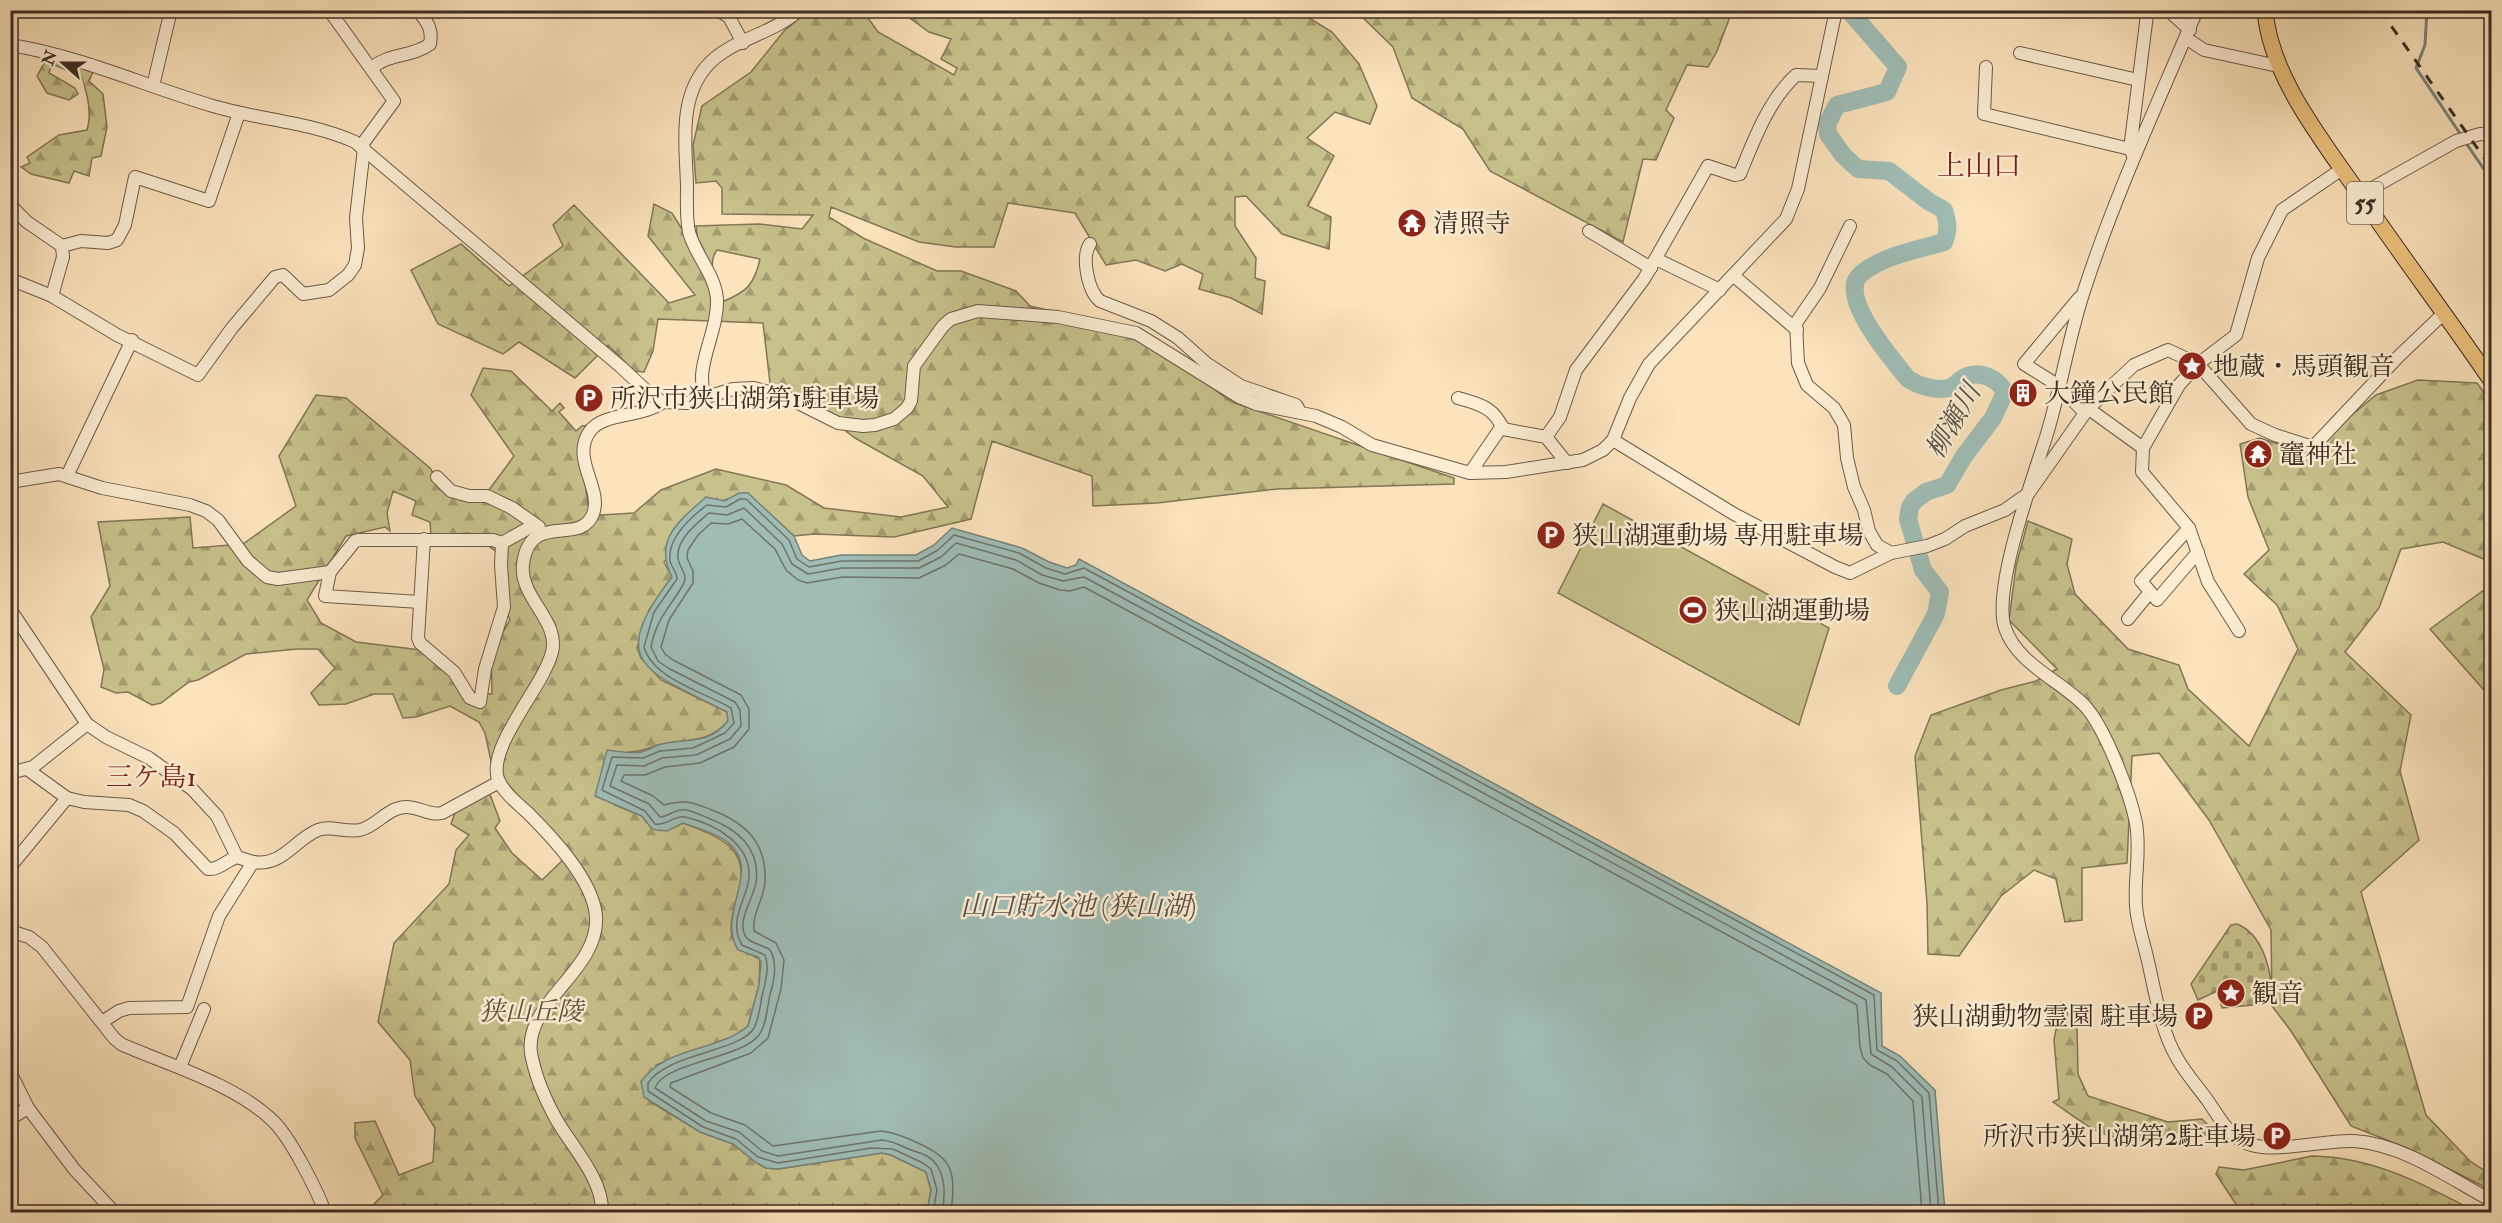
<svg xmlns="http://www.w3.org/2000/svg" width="2502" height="1223" font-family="'IM FELL Double Pica','Noto Serif JP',serif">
	<defs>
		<pattern id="forest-firs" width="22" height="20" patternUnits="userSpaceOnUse" patternTransform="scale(1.5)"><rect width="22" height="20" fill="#c7c18b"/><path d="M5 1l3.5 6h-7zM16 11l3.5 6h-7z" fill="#a39d71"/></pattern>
		<pattern id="cemetery-stones" width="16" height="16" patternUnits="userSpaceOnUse" patternTransform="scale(1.5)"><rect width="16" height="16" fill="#c7c18b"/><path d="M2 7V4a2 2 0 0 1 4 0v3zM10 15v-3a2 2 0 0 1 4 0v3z" fill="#a39d71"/></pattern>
	</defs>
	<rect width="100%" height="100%" fill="#fbe3bc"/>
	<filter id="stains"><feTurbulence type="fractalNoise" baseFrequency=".00333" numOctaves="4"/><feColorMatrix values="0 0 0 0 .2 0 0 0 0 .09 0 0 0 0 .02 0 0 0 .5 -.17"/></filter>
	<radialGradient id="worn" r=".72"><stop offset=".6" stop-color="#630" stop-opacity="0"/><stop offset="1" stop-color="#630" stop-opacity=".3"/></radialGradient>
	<!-- grass -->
	<path fill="#c7c18b" stroke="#827656" stroke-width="1.5" d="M1603,504l226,124 -30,97 -241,-132z"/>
	<!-- forest -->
	<g fill="url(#forest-firs)" stroke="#827656" stroke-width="1.5" fill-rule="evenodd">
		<path d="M808,11h55l15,21 76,43 3,-7 -16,-9 10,-20 -22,-7 -29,-21h411l-5,5 26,16 27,32 18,42 -7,18 -35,-12 -28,26 27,18 -26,50 23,11 -2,32 -47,-15 -36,-38 -11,1v29l21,32 -1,20 10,3 -3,33 -31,-16 -32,-9 4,-15 -21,-10 -17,7 -29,-11 -30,5 -31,-52 -67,-10 -14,44h-38l-37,-5 -88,-35 -2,10 34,21 74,33h24l55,20 14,15 64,15 54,21 84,60 222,76v6l-177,5 -120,14 -64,3 -1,-30 -100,-35 -21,78 -77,18 -80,-3 -20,2 -47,-43c-11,1 -18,8 -29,8l-54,61 8,15 -23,33 -12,38 4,10 20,22 66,32 1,9c-18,22 -41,18 -66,23 -12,3 -20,8 -33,8l-14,53 27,11 5,7 26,5 10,-5c38,15 69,24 55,73 -4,14 -9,26 -6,41l23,20 5,2 -1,26 -11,41 -14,10 -78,29 -5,37 49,30 34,12 21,18 11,6 12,1 104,-16 9,2 35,17 5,18 -4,22h-561l17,-17 -28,-57v-15l20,-2 24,54 34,-13 2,-34 -20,-32 -5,-36 -32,-38 16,-79 55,-59 7,-34 13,-15 -18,-11 6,-17 32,-15 11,29 -5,7 17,25 30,27 23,-22 -56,-67 -5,-13 -10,-3 -9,-42 -6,-11 -29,-16 -34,11 -13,1 -10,-24h-19l-28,10 -27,1 -8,-12 24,-25 -17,-19h-21l-51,5 -48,26 -9,2 -28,21 -9,2 -24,-13 -12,1 -15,-6 3,-18 -13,-52 19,-31 -12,-64 92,-5 3,31 50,-4 53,-38 -17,-50 37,-61 30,3 84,70 13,21 37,13 34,-46 -43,-61 12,-27 28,3 41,40 8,-8 4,5 -5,4 17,19 6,-5 8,-1 -10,19 8,61 13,10 33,-2 27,-23 55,-21 70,16 38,23 77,9 47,-10 -25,-31 -68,-38 -48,-37 -37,-18 -7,-60 -105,-4 -5,32 -9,21 -10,-1 -26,-26 -33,33 -56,-36 -16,12 -65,-30 -27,-54 50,-26 48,42 54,-40 -10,-21 21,-20 95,98 26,-8 -47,-59 6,-32 18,9 16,26 10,2 -2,-15 63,-2 43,5 11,-14 -91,-1v-26l-6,-7 -20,2 -3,-38 9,-39 49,-34 33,-41zM717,250l43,9c-6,27 -14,33 -38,43 -5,-16 -16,-38 -5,-52zM393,491l23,10 -4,14 18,7 1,14 38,-3 28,19v36l13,32 -19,32 1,42 -30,-2 -25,-40 -81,-10 -35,-19 -14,-23 39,-64 39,-9 5,4 -3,-18z"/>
		<path d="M1350,11l392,-1v1l-12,6 -13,34 -9,16 -21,-2 -21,45 8,8 -18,42 -13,-1 -20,83 -133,-71 -27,-42 -51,-31 -19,-51 -34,-33z"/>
		<path d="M48,56l45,16 -4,9 14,13 4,33 -6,29 -9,2 -3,18 -15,-5 -5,12 -38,-9 -10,-7 9,-4 -3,-6 32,-22 28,-5c5,-16 0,-38 -6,-54l-29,-12 -3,9 26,15 3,6 -9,6 -22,-7 -10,-17z"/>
		<path d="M2418,380l59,3 14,19v160l-48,-20 -42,7 -22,59 -34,44 66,63 -11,56 19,69 -58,52 65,223 44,46 21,14v15l-84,-42 -56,-22 -60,-95 -19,-25 -1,-76 -62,-110 -50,-67 -27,3 -5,107 -45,5v52l-17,2 -9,-43 -22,-9 -33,26 -42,60 -31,-2 -1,-51 -12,-147 16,-41 70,-25 35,-9 21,-12 -48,-49 7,-54 12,-45 44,18 -5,25 8,30 53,55 51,16 9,24 61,57 49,-97 -21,-44 -33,-31 25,-24 -21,-53 -8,-53 20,-6 49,16 4,-7 63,-52z"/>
		<path d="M2491,585v113l-61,-69z"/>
		<path d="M2061,1003l16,25 1,46 10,22 80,26 34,-3 7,7 -3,9c-29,2 -64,10 -93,2 -22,-6 -41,-22 -60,-35l6,-3 -5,-59z"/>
		<path d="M2312,1156c61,1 112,28 164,56h-235l-25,-38 3,-7 25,3z"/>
	</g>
	<!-- cemetery -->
	<path fill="url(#cemetery-stones)" stroke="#827656" stroke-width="1.5" d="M2237,924c25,10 33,42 35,67l-5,10 -4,3 -41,4 -5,-17 -19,9 -7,-16 40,-59z"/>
	<!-- water -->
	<path fill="#9fbdb5" stroke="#77837a" stroke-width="1.5" d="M739,493h9l46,43 8,19 8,6 31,-6h75l18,-10 18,-17 70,20 27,14 18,6 9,-3 3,-6 802,434 1,53 18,10 35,34 10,122h-1018l4,-22 -5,-18 -35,-17 -9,-2 -104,16 -12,-1 -11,-6 -22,-18 -33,-12 -56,-35 -3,-15c24,-36 77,-30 107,-56l11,-41 2,-23 -3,-5 -20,-7c-23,-38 27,-80 -12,-109 -12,-9 -29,-13 -43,-18l-16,8 -11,-1 -5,-2 -9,-12 -47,-20 12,-46c11,1 23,4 34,2 6,-1 11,-5 17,-7 27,-8 49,2 70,-24l-1,-9c-75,-40 -125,-45 -55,-135 -19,-37 7,-56 34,-80l19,4z"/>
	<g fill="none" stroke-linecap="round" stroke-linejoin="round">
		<!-- shore -->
		<g stroke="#6e746c" stroke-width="1.5">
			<path d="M933,1212l4,-22 -6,-21 -8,-6 -30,-14 -22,-1 -93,15 -20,-6 -22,-18 -33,-12 -55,-36v-8c20,-30 92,-31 106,-55 5,-9 6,-21 8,-32 3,-12 8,-29 3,-41l-23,-10c-13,-21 1,-41 6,-61 8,-38 -32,-60 -63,-67 -11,-2 -18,9 -30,7l-10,-13 -43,-21 10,-33 31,1 17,-7 33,-3 32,-15 9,-10 -3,-15c-27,-16 -78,-29 -87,-61l10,-35 23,-33c0,-7 -6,-12 -7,-18 -3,-23 21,-44 37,-56l19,2 14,-8h6l43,41 8,19 12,8 33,-6h76l20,-11 16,-15 65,18 27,15 19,6 19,-6 790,427 3,55 20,11 32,32 10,119"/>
			<path d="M942,1212c4,-19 4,-45 -15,-56 -8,-4 -15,-5 -23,-9 -8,-4 -13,-6 -22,-7l-104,16 -16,-5 -23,-19 -33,-11 -51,-33c9,-26 86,-29 104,-53 8,-11 8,-28 11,-40 4,-14 8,-32 0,-45 -6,-5 -19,-6 -24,-13 -10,-15 7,-38 10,-54 5,-35 -19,-54 -48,-65 -7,-3 -15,-7 -22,-8 -11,-2 -17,7 -26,7l-11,-13 -39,-18 7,-21 27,1 18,-8 34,-3 34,-16 11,-13 -1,-16 -5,-8 -67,-34 -10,-7 -7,-14c5,-28 19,-40 32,-62 6,-11 -4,-17 -5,-27 -2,-18 18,-34 31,-45l18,2 17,-7 38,36 10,20 16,10 34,-6h77l22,-11 15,-14 60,17 26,15 21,6 21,-4 782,423 5,54 21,13 30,30 9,115"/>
			<path d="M951,1212c6,-47 -1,-55 -42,-73 -10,-4 -17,-7 -28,-8l-108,15 -28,-21 -34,-12 -41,-26 1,-4 80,-30 17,-15 13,-49 3,-29 -8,-17 -22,-12c-2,-18 10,-32 11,-49 2,-39 -19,-59 -53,-72 -20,-8 -27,-11 -48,-5l-11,-9 -32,-15 3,-6h21l20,-8 35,-4 34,-16 15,-18v-20l-8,-14 -68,-35 -8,-6 -4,-7 8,-27 24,-37v-12l-6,-13 1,-8 10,-15 13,-12 17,1 14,-5 33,30 11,21 12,10 9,3 36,-6 76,1 27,-13 13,-11 54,15 26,14 21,7 10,1 14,-4 773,418 3,42 3,11 7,7 17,9 26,27 9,111"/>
		</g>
		<!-- stream -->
		<g stroke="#77837a" stroke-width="3">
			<path d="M2427,10l-2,35 -9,23 45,67"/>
			<path d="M2466,143l26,38"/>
		</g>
		<!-- river -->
		<path stroke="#9fbdb5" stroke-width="18" d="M1851,10l1,4 46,53 -11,25 -50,13 -10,19 1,10 15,21 15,14 31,2 39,30 16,9c4,13 5,20 0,32 -27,8 -59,13 -82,31 -28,21 32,88 46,106 11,7 28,12 41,9 6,-2 10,-8 16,-11 15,-7 32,1 40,15l-12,26 -29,38 -17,29 -21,7 -12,9 -4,6 -2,12 15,51 17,22 -4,22 -39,72"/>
		<!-- minor casing -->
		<g stroke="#6c5a48" stroke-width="14">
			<g id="minor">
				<path d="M329,10l65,91 -33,45"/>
				<path d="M718,10l11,7 14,26"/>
				<path d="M2168,10l22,20"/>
				<path d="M2197,10c-39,93 -82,185 -113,281 -16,48 -23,98 -38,146 -13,41 -54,153 -41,191 12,36 55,52 80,78 20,22 45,87 51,117 5,30 -2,53 0,83 1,17 7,34 11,51 8,33 13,72 30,101 9,16 21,29 31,43 9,13 16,27 28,36 24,22 86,2 118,4 49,3 95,37 138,60"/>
				<path d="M2186,38l18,12 74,16"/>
				<path d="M10,45c70,11 135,41 203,61 47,14 98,16 142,36l266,225 30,28 12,7 24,1 46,-14 21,-1 30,8 54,27 25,3 12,-1 19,-6 13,-11 4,-7 3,-35 29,-40 8,-7 27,-8 80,6 78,16 103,64 17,7 60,12 26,11 30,18 98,28 36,-1 77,-12 20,-10 10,-10 17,-42 19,-34 137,-145 12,-30 38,-179"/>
				<path d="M2020,53l118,27"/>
				<path d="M1986,67l-2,47 146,35"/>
				<path d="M372,68c16,-15 41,-11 58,-24 3,-15 -3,-23 -13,-34"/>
				<path d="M153,86l18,-76"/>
				<path d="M2133,155l-3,-6 17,-134 -1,-5"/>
				<path d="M2360,195l96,-54 24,-7 12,1"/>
				<path d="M10,205l17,17 35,24 1,11 -11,39"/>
				<path d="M1850,226l-30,62 -24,35 2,40 9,22 27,23 10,17 3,33 7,29 10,23 5,21 8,14 14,8"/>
				<path d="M1589,231l62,37"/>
				<path d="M1090,244c-9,13 -2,47 10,57l51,20 27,17 28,25 35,23 55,19 2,3"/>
				<path d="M62,246l19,-5 27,2 9,-3 8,-15 10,-48 74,24 30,-88"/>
				<path d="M1656,259l64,31"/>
				<path d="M1734,276l63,54"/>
				<path d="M10,279l42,17 65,39 81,40 34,-47 43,-51 8,-2 20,19 26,-4 19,-15 7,-10 3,-17 -2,-30 8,-70"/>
				<path d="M2079,298l-55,66 35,22 26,27"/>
				<path d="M703,398c0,-7 -1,-15 -1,-23 2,-25 16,-50 15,-76 -2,-25 -22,-44 -28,-67 -3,-14 -2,-31 -2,-46 -1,-39 -9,-86 19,-119 22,-27 66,-32 93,-57"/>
				<path d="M1458,398c21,6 36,9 45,31l43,8 21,26"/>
				<path d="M2089,409l54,39"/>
				<path d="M1546,437l14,-20 16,-47 68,-91 64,-113 27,9 5,-1c14,-34 28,-73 56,-99l26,1"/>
				<path d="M1613,440l121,74 101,53 15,6 41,-20 36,-7 18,-7 20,-13 40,-16 14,-10 9,-6 57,-81 17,-18 32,-30 34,-15 30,14 53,60 24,11 38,12 86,-91 45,-43"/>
				<path d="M1470,473l32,-47"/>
				<path d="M67,476l65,-136"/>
				<path d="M437,477l14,14 18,5h18l25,12 27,19"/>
				<path d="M10,482l49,-8 43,14 88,17 16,6 12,9 30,41 19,16 11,2 52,-7 25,-31 5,-1h133l9,3 32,-18"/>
				<path d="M2189,528l-48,53 16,19 41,-48"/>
				<path d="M424,539l-6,99 2,5 34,29 16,26 10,4 5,-33 19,-62 -3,-42 1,-22"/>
				<path d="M330,572l-5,24 95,6"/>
				<path d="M10,609l77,115 19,13 43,21 43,31 25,27 20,41 16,5"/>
				<path d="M2128,619l22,-27"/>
				<path d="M2239,631l-31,-49 -19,-54 -47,-56 1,-24 36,-63 19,-21 38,-29 22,-77 24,-48 60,-41"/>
				<path d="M10,773l23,-6 54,-43"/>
				<path d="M67,798l17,4 45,3 14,6 31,22 34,36c11,1 19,-9 29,-12"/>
				<path d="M10,867l57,-69 -40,-29"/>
				<path d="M10,931l19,6 13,10 72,91 7,6c47,21 114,40 152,77 17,16 44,69 52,91"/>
				<path d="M102,1022l17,-11 10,-3 58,-1 32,-91 34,-54c29,5 41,-22 65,-32 13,-5 28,3 42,0 17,-4 27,-22 45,-23 13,-1 24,9 37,6l57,-31"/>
				<path d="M180,1067l24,-58"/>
				<path d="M10,1072l18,36 -18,11"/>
				<path d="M28,1108l46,61 40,43"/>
				<path d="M602,1212c1,-33 -30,-65 -46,-93 -11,-20 -21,-43 -25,-66 -7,-51 69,-83 65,-137 -3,-36 -44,-79 -68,-103 -10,-9 -25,-21 -30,-34 -11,-33 46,-93 54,-127 8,-32 -33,-54 -29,-88 7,-54 57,-17 70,-50 10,-26 -23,-55 -3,-83 14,-19 52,-13 73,-29"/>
			</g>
		</g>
		<!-- major casing -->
		<g stroke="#3c2c22" stroke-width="17">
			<path id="major" d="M2265,10c5,67 59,132 95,185 43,63 89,124 132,187"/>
		</g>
		<!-- minor -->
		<use href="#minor" stroke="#fcedd3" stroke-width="12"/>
		<!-- major -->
		<use href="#major" stroke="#eec27e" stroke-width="15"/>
		<!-- rail -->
		<path stroke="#3c2c22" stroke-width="3" stroke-dasharray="10 10" stroke-linecap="butt" d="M2380,10l112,159"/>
	</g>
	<!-- icons -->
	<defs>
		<g id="temple-disc" transform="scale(1.5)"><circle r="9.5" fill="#8f2418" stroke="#fcedd3"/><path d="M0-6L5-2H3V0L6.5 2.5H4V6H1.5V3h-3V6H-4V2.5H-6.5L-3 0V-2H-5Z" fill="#fff"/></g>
		<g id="sight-disc" transform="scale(1.5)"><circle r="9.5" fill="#8f2418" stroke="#fcedd3"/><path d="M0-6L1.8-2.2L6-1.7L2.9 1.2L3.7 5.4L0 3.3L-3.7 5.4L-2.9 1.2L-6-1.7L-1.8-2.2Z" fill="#fff"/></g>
		<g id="building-disc" transform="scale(1.5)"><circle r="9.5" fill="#8f2418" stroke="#fcedd3"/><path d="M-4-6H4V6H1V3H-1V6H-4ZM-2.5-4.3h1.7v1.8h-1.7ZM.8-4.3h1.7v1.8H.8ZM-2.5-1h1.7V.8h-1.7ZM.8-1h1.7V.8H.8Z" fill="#fff"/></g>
		<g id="parking-disc" transform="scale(1.5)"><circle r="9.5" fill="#8f2418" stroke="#fcedd3"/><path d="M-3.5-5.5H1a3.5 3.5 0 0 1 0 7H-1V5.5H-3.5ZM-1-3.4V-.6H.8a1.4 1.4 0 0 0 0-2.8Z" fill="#fff"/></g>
		<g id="stadium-disc" transform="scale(1.5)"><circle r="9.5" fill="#8f2418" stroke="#fcedd3"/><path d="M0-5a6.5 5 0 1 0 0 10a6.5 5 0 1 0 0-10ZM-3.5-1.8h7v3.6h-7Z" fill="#fff"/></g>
	</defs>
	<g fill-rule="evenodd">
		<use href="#temple-disc" x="1412" y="223"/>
		<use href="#sight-disc" x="2192" y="366"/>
		<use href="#building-disc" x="2023" y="393"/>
		<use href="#parking-disc" x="589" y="398"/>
		<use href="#temple-disc" x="2258" y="454"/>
		<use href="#parking-disc" x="1551" y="535"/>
		<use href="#stadium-disc" x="1693" y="610"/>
		<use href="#sight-disc" x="2231" y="993"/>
		<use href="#parking-disc" x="2199" y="1016"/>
		<use href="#parking-disc" x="2277" y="1136"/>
	</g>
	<g text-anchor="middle" stroke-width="5" stroke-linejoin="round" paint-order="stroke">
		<!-- shield labels -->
		<rect fill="#fcedd3" stroke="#766657" stroke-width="1.5" x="2347" y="182" width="36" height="42" rx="4.5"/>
		<g font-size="24" font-weight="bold" fill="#3c2c22">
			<text x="2365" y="211">55</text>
		</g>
		<!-- poi labels -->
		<g font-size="26" fill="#3c2c22" stroke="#fcedd3" text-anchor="start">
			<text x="1433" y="232">清照寺</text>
			<text x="2213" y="375">地蔵・馬頭観音</text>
			<text x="2044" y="402">大鐘公民館</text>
			<text x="610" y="407">所沢市狭山湖第1駐車場</text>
			<text x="2279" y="463">竈神社</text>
			<text x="1572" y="544">狭山湖運動場 専用駐車場</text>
			<text x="1714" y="619">狭山湖運動場</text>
			<text x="2252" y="1002">観音</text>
			<text x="2178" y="1025" text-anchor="end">狭山湖動物霊園 駐車場</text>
			<text x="2256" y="1145" text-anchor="end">所沢市狭山湖第2駐車場</text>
		</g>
		<!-- park labels -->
		<g font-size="26" font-style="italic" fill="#5f513c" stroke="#fcedd3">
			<text x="531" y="1020">狭山丘陵</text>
		</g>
		<!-- water labels -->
		<g font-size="27" font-style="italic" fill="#555047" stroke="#fcedd3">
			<text transform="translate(1953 421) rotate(-60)" y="9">柳瀬川</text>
			<text x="1078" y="915">山口貯水池 (狭山湖)</text>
		</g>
		<!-- neighbourhood labels -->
		<g font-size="27" fill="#7a1f14" stroke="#fcedd3">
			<text x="151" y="786">三ケ島1</text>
		</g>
		<!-- quarter labels -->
		<g font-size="28" fill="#7a1f14" stroke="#fcedd3">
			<text x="1979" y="175">上山口</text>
		</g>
	</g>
	<!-- margin -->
	<rect width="2502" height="1223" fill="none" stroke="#fbe3bc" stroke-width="36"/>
	<rect x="12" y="12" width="2478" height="1199" fill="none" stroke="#3c2c22" stroke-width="3"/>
	<rect x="18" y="18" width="2466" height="1187" fill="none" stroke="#3c2c22" stroke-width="1.5"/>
	<!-- north arrow -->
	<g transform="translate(63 63) rotate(291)" stroke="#fcedd3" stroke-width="4.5" paint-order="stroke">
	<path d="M0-4.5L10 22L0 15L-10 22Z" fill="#3c2c22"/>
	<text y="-9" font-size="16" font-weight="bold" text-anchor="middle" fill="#3c2c22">N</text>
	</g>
	<rect width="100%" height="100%" filter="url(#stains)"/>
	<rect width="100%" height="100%" fill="url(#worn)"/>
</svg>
